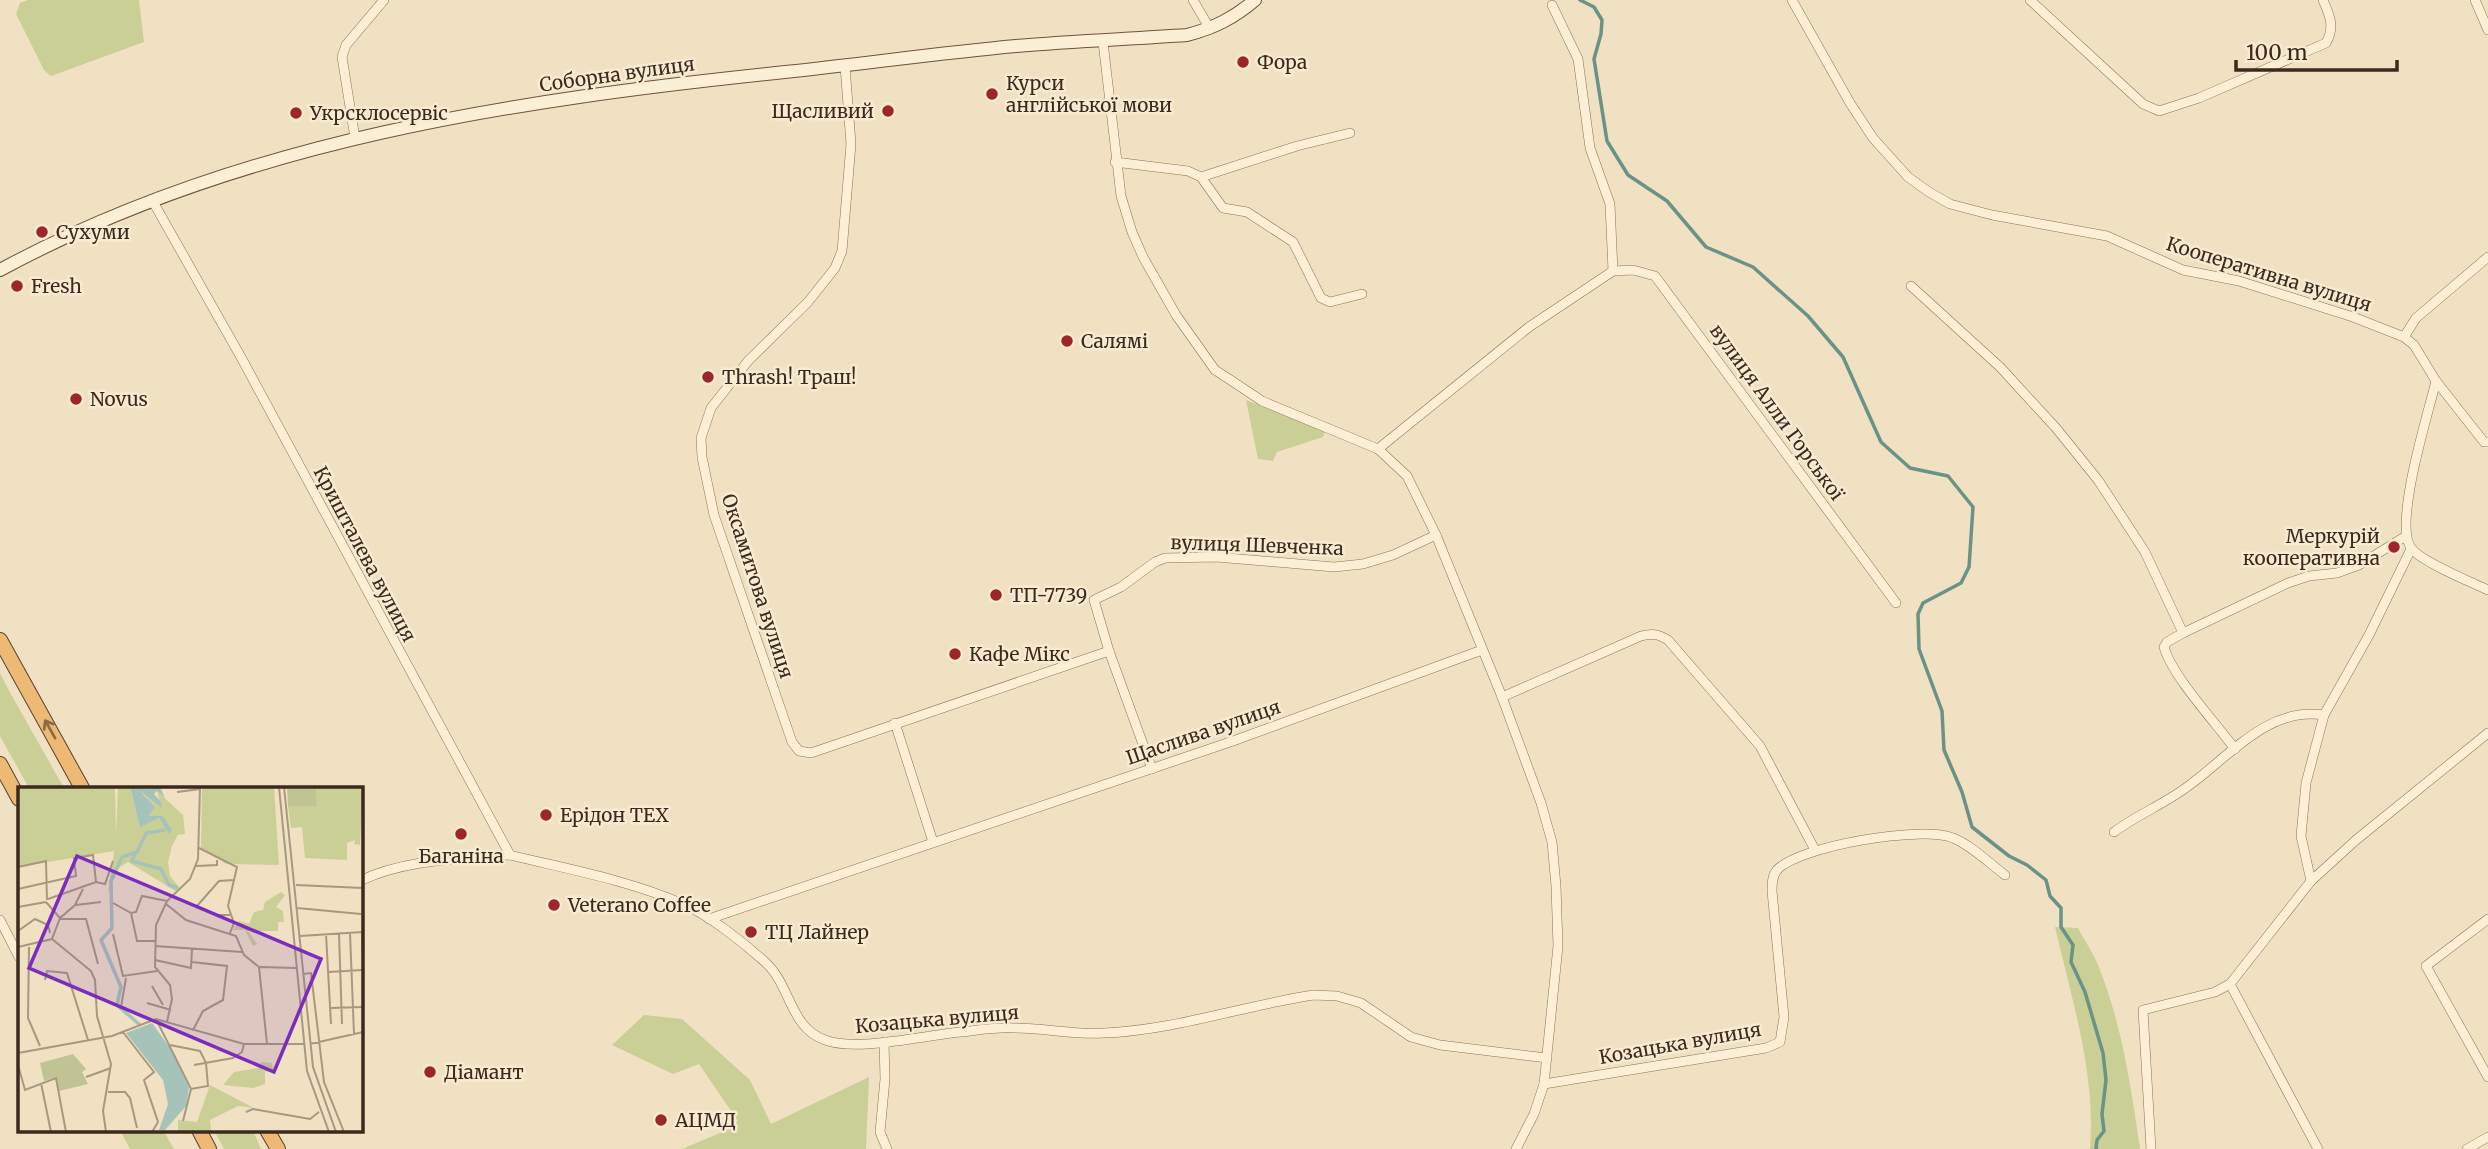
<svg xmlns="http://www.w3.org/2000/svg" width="2488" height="1149" font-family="Merriweather,serif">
	<rect width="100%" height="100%" fill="#f0e1c2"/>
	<!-- green -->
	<g fill="#cacf96">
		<path d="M28,0h111l5,42 -93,34 -7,-6 -28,-56 4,-11z"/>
		<path d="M1246,400l79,31 -2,6 -46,15 -4,9 -15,-2z"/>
		<path d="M0,673l8,16 56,99h-35l-29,-52z"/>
		<path d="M2055,927l23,1c6,12 15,24 20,37 24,59 33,122 42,184h-50c6,-75 -18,-149 -35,-222z"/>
		<path d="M644,1015l38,4 68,61 21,44 98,-47 -3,72h-184l45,-19 11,-9 -39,-57 -26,10 -61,-29z"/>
		<path d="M120,1130h43l11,19h-44z"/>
		<path d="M214,1130h39l8,19h-37z"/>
	</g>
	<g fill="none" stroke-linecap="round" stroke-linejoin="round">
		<!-- stream -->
		<path stroke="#6b9287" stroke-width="3.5" d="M1580,0l14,7 8,13 -1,14 -7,25 13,82 21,34 39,26 39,46 47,20 55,49 35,41 38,85 29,26 38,8 25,31 -4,60 -8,16 -38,20 -5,11 1,35 23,62 2,39 18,42 10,35 37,29 18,9 19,15 4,16 11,12v19l12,18 -2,17 14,30 18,61 3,27 -4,34 2,17 -7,9 -1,9"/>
		<!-- minor casing -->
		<g stroke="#8c7258" stroke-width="10">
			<g id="minor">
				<path d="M1193,0l17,29"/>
				<path d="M1792,0l58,103 23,35 35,39 21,15 21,12 42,11 115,21 76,34 56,11 114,36 51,20 10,8 22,36c-7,30 -44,146 -24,168 10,13 59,33 76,41"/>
				<path d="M2030,0l113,104 16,7 40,-13 127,-55c9,-16 4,-27 -3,-43"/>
				<path d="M2475,0l13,30"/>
				<path d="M1552,5l26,54 12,89 20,56 3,67"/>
				<path d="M1103,42l18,154 11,36 11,25 33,58 39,55 14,9 33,22 116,48 29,27 29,59 66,162 39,106 11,39 4,44 2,60 -14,138 -10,30 -18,35"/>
				<path d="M845,66l6,78 -9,107 -7,17 -27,34 -60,59 -37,47 -10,30 1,19 12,58 78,227 7,9 12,2 298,-102"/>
				<path d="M355,138l-13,-81 4,-12 38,-45"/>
				<path d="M1115,162l73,9 13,6 96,-31 53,-13"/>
				<path d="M1201,177l22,31 24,4 46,30 28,56 9,4 32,-8"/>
				<path d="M152,200l90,159 268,496c57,14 118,25 173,49 27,12 60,38 82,58 26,23 24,65 60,78 32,12 101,-5 136,-8 18,-2 36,-5 53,-4 31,0 60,7 90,5 71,-3 139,-27 209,-38l24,1 24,7 50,34 29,8 107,13"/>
				<path d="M1911,286l89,81 56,61 42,52 47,72 38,81 105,-50 21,-7 28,-3 22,-8 47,-29"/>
				<path d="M2404,337l12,-19 72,-61"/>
				<path d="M2436,381l48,61h4"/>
				<path d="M1378,449l151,-122 84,-56 20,-1 22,6 241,327"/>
				<path d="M2183,633l-16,9 -3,5c8,29 52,76 71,102"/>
				<path d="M1502,697l139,-61c11,-3 17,-2 27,4l92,106 55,104"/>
				<path d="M895,723l38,119"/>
				<path d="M1152,769l-43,-118 -15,-51 27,-13 34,-25 10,-4 51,-1 118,10 29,-3 30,-9 43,-20"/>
				<path d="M2114,832c23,-17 50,-28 73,-45 42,-30 81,-81 137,-72"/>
				<path d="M360,881c45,-22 101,-22 150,-26"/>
				<path d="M2311,881l-10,-45 5,-53 18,-68 45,-80 42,-86"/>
				<path d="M709,919l524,-178 249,-91"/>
				<path d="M2488,919l-62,47 62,111"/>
				<path d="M0,920l19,37"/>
				<path d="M2230,984l88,165"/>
				<path d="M884,1042l1,37 -5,53 7,17"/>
				<path d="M1544,1084l222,-36 14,-6 4,-25 -12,-126c0,-7 0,-15 5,-21 22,-24 146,-45 176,-32 18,7 36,25 52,37"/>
				<path d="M2151,1149l-8,-139 72,-18 15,-8 81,-103 45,-41 132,-107"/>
				<path d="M2467,1149l21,-12"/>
			</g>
		</g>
		<!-- secondary casing -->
		<g stroke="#6d533b" stroke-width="14">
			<path id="secondary" d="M0,270c241,-130 515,-170 785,-198 77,-8 154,-19 231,-26 57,-5 114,-7 171,-11 27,-7 47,-17 68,-35"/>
		</g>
		<!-- trunk casing -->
		<g stroke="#59402d" stroke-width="16">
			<g id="trunk">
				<path d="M0,640l82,148"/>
				<path d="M0,764l19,35"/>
				<path d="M199,1130l10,19"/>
				<path d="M267,1130l11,19"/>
			</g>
		</g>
		<!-- minor -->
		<use href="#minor" stroke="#fbefd6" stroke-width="9"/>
		<!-- secondary -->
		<use href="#secondary" stroke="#fbefd6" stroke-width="12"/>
		<!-- trunk -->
		<use href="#trunk" stroke="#edb974" stroke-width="14"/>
	</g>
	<!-- one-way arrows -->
	<defs><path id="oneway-shaft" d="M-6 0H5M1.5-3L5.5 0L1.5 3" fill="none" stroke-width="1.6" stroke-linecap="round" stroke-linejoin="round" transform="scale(1.75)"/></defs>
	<use stroke="#8b6a44" href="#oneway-shaft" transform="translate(50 729) rotate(-119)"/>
	<!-- markers -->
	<g fill="#9e252a" stroke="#f7ebd2" stroke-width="2.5">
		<circle cx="1243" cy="62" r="7"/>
		<circle cx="992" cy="94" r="7"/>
		<circle cx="888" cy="111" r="7"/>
		<circle cx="296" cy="113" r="7"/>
		<circle cx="42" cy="232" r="7"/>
		<circle cx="17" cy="286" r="7"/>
		<circle cx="1067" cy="341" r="7"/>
		<circle cx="708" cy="377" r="7"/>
		<circle cx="76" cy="399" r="7"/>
		<circle cx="2394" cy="547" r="7"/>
		<circle cx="996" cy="595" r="7"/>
		<circle cx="955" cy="654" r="7"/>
		<circle cx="546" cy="815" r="7"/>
		<circle cx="461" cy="834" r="7"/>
		<circle cx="554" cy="905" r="7"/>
		<circle cx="751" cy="932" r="7"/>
		<circle cx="430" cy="1072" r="7"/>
		<circle cx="661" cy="1120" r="7"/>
	</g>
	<g text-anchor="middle" stroke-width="5" stroke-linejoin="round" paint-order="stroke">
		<!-- poi labels -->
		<g font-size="19" fill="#3b2a1d" stroke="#f7ebd2" text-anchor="start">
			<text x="1257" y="69">Фора</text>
			<text x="1006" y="90">Курси<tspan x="1006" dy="22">англійської мови</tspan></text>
			<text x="874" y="118" text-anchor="end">Щасливий</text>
			<text x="310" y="120">Укрсклосервіс</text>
			<text x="56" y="239">Сухуми</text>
			<text x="31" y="293">Fresh</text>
			<text x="1081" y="348">Салямі</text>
			<text x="722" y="384">Thrash! Траш!</text>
			<text x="90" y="406">Novus</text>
			<text x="2380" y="543" text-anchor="end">Меркурій<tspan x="2380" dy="22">кооперативна</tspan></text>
			<text x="1010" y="602">ТП-7739</text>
			<text x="969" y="661">Кафе Мікс</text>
			<text x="560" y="822">Ерідон ТЕХ</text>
			<text x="461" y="863" text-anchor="middle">Баганіна</text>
			<text x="568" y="912">Veterano Coffee</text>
			<text x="765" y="939">ТЦ Лайнер</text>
			<text x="444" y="1079">Діамант</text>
			<text x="675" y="1127">АЦМД</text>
		</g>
		<!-- street labels -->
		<g font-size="19" fill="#3b2a1d" stroke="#f7ebd2">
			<text transform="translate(617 74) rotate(-8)" y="7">Соборна вулиця</text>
			<text transform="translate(2269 274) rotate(17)" y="7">Кооперативна вулиця</text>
			<text transform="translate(1777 412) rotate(54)" y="7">вулиця Алли Горської</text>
			<text transform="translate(1257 545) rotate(2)" y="7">вулиця Шевченка</text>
			<text transform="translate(365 554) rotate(62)" y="7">Кришталева вулиця</text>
			<text transform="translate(758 586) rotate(72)" y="7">Оксамитова вулиця</text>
			<text transform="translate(1203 732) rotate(-19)" y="7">Щаслива вулиця</text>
			<text transform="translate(937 1019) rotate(-5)" y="7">Козацька вулиця</text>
			<text transform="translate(1680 1043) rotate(-10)" y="7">Козацька вулиця</text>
		</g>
	</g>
	<!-- overview -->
	<g transform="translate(18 787)">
		<rect width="345" height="345" fill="#f0e1c2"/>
		<path d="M0,0h97l1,48 2,-48 12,1 10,38 19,-8 10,15 -6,-17h-14l6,-9 -15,-17 21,17 -4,-16 26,24 2,19 -7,1 -6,11 -4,16 2,14 9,11 -2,5 -49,-30 -10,6 -10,26 6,-43 -96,16zM184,0h72l5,78 -53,-1 -25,-16zM298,0h47l-3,58 -6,-1 1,-4 -8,3v17l-42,-2 -3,-31 -11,1 -3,-22 29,-1zM263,105l4,3 -9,12 7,4 1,11h-6v9h-30l9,13 -4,2 -8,-16h-12l6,-9 10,3 5,-12 9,-2 2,-8zM243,275l11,1 1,7 -8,2v12l-12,4 -30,-3 11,-13 25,-4zM192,298l44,23 -16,-2 -28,14 1,12h-33v-12l19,2z" fill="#cacf96"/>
		<path d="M269,0h29l1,19h-29zM55,267l13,15 -4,3 6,12 -29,7 -3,-14 -12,4 -4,-18z" fill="#c0c495"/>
		<path d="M112,0h30l5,11 -8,-7 -3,3 7,8 1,6 -22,-17 15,16 -6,9h14l9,14 -3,4 -10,-16 -19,9zM134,236l23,32 14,33 -3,18 -21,24h-6l9,-26 -5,-24 -37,-47z" fill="#a5c3b9"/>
		<path fill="none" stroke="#a5c3b9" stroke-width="3.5" d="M117,67l-3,7 29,8 8,16 9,3M122,238l-23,-20 4,-18 -20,-47 11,-12 -1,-47 11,-24 15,-5 9,-19 19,-3"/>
		<path fill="none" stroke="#a89880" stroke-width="2" d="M261,0l28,284 22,61M266,0l29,280 23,65M159,5l23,-3M181,61l38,19 -9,39 6,17 -4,10M178,79l21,-1v-5M0,80l28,-6 1,39M278,98l67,3M0,102l58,-13 -2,-18 19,-3 3,27M30,112l48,-17 9,2 8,-23M28,115l14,16 -8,21 39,32 4,9 2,36 14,48 -8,47 3,21M95,116l18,10 5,-1 6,-16 25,5M148,117l20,16 50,16 8,19 15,12 8,77M58,118l25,-3M0,120l28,-5M279,121l64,6M113,126l6,28h18M213,128h-14l-20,-9 22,-25 15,-1M42,131l15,-13 8,-16M42,132h26l12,45M0,144l17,-12 13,6 2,8M332,146l4,101M344,146l1,26M95,147l10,42 34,-5M308,147l5,90M321,147l3,90M282,149l63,-4M137,159l87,6M0,160l34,-8M11,160l-1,71 12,28M137,173l36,8 1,-19M174,175l35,4 -4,34 -20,11 -10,19M242,180l36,1M310,185l35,-2M285,187l8,-1 13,109 20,50M27,193l2,-9 20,2 21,67M134,199l11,19M129,216l24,7M103,220l5,-29M312,221l33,-1M138,232l35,70 17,-3 -2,-23 -6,-12 -30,-6M149,235l5,-23 -2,-14 -15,-18 1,-42 11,-24 23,-22 8,-20 2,-72M105,245l31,40 -10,8 14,42 -6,10M292,257l53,-12M0,266l94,-17 44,-17 88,25h60M0,278l7,25 31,-12 10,54M176,278l39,-7 9,-6 2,-8M68,290l25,-9M23,296l10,49M90,305h17l5,6 7,30M228,325l7,-3 57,10 9,-7M165,334l8,-32M98,345h28"/>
		<path fill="#7b2cbf" fill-opacity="0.15" stroke="#7b2cbf" stroke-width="3.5" d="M59,69l244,103 -47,113 -245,-104z"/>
		<rect width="345" height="345" fill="none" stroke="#3b2a1d" stroke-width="3.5"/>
	</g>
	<!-- scale -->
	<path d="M2236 60v10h161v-10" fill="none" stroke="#3b2a1d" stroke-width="3.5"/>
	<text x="2246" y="60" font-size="21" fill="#3b2a1d" stroke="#f7ebd2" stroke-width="5" paint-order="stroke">100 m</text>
</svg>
